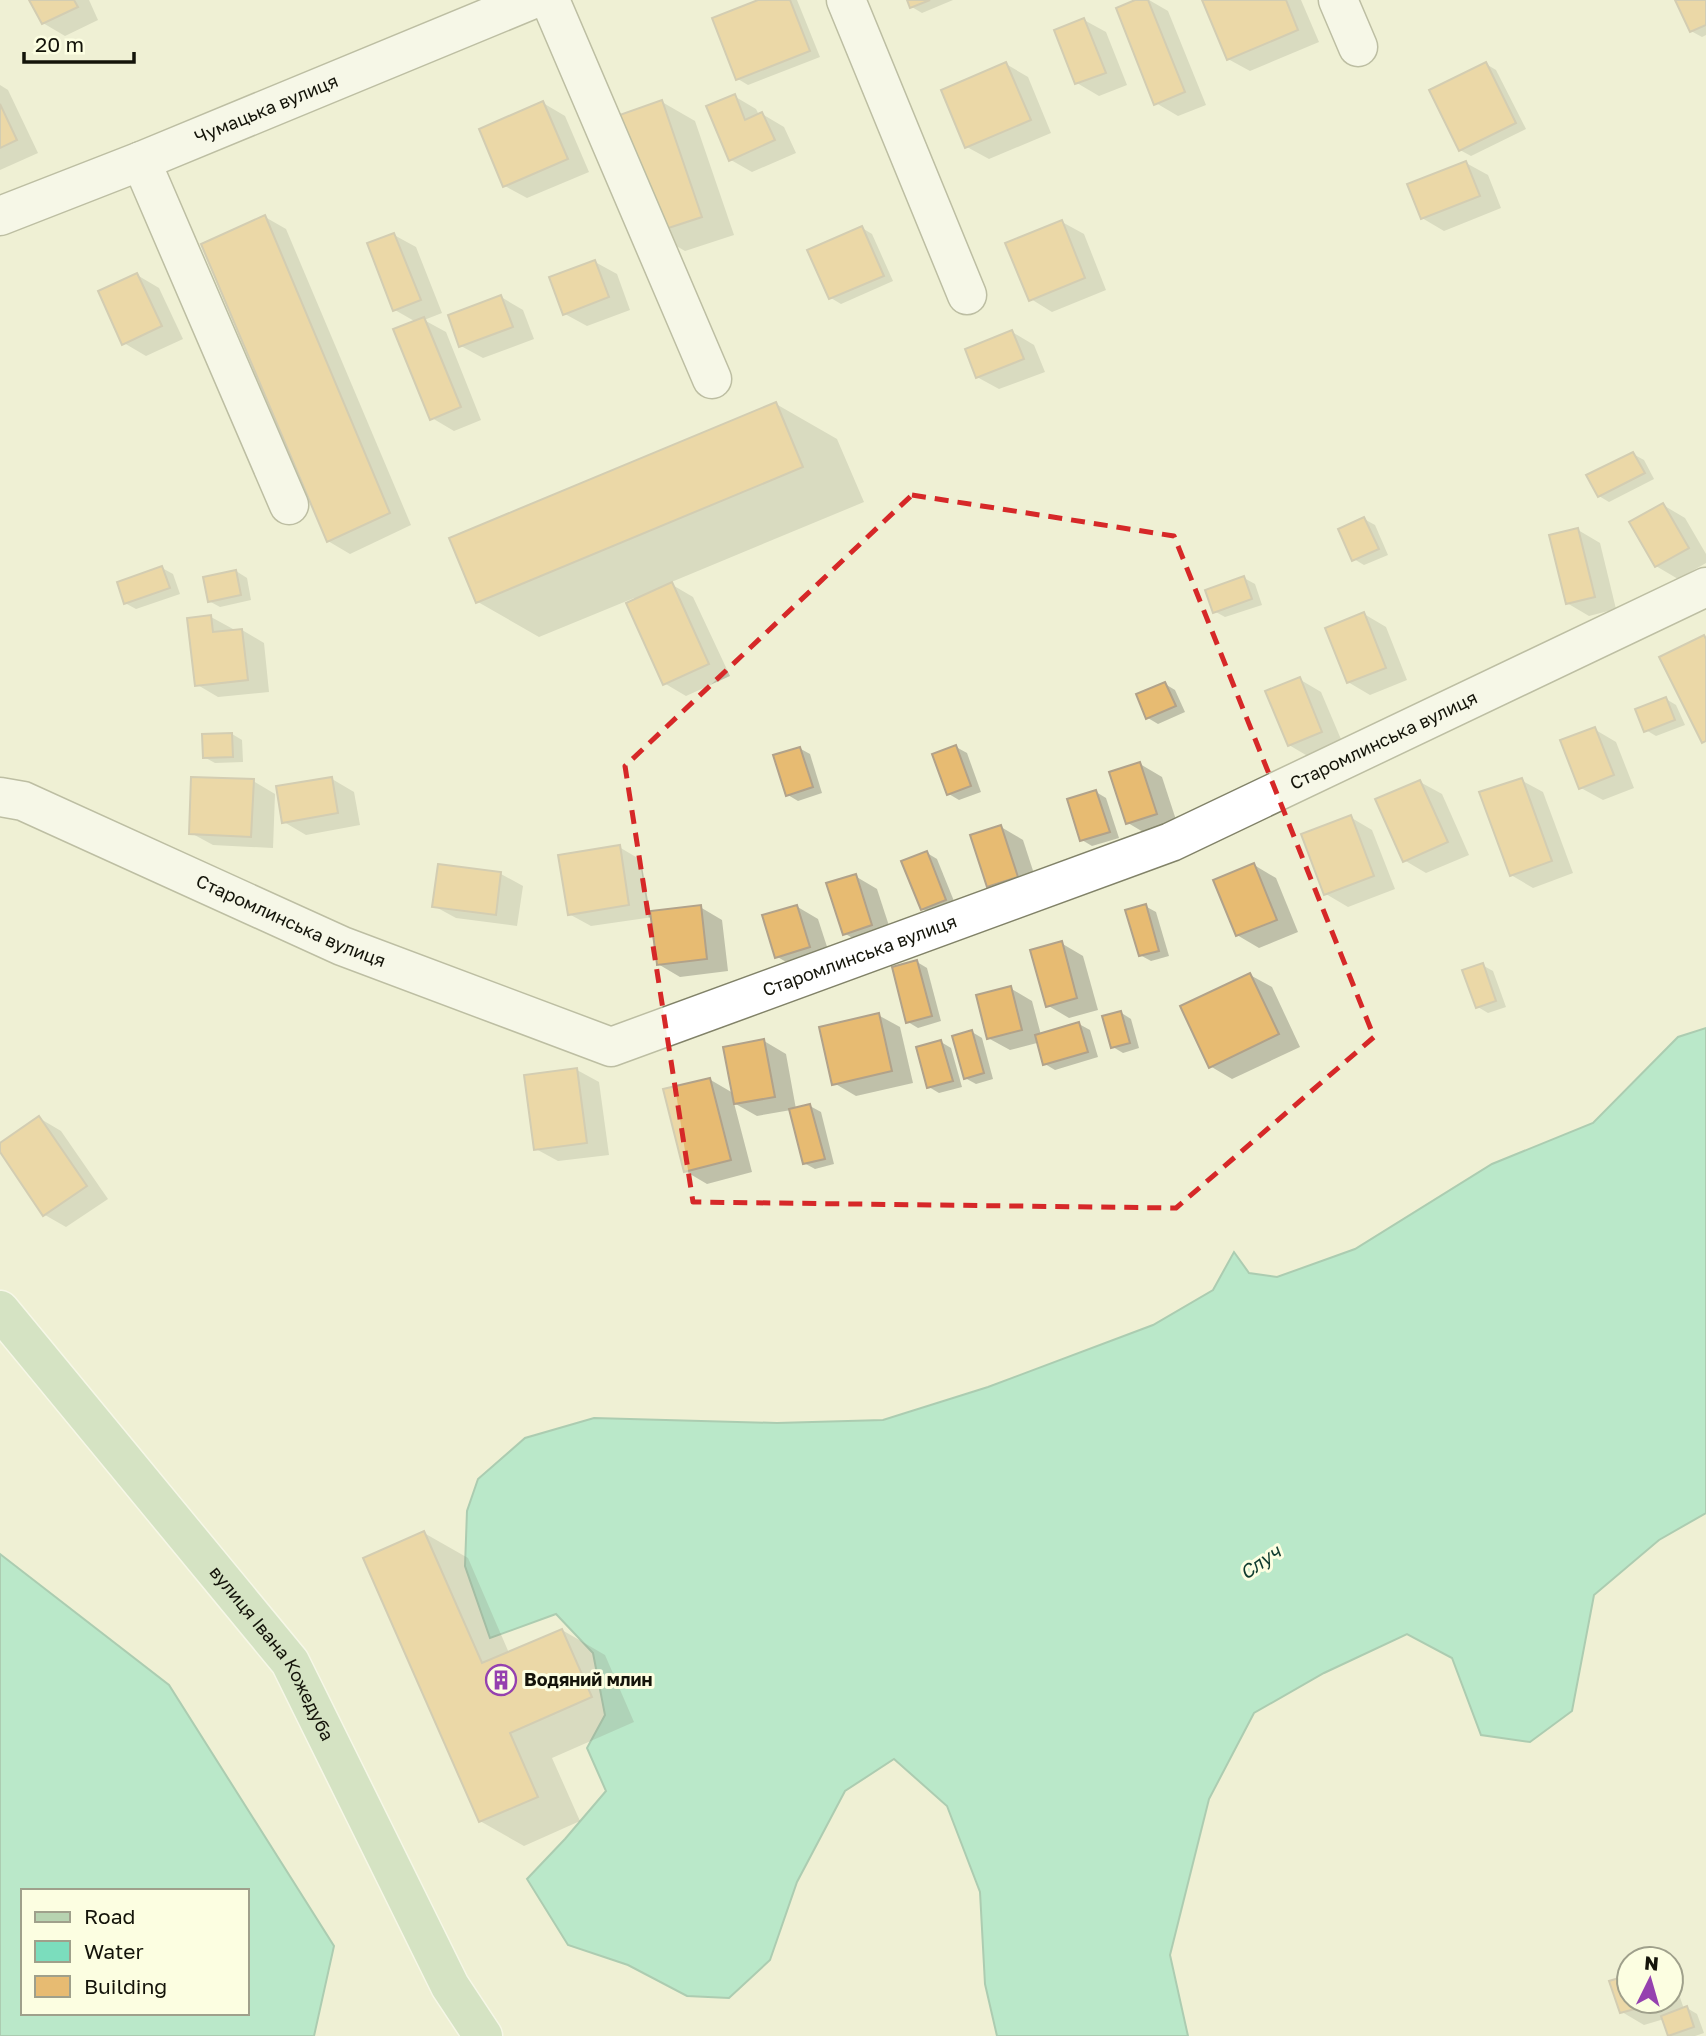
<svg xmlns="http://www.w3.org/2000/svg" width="1706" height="2036" font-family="'Golos Text',sans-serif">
	<rect width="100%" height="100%" fill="#eff0d4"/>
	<!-- water -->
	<g fill="#7bddbd" stroke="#5ca187" stroke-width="2" fill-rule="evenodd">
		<path d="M1706,1028v485l-47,27 -65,55 -22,116 -42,31 -49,-7 -29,-77 -45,-24 -83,39 -70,40 -45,86 -39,156 18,81h-191l-12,-52 -5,-92 -33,-86 -53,-47 -49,32 -48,91 -27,78 -41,38 -42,-2 -59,-31 -60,-20 -41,-66 38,-40 41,-48 -19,-43 18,-33 -12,-62 -37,-39 -66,24 -25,-72 2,-55 11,-32 47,-41 69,-20 183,5 106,-3 105,-33 165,-62 60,-35 21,-38 15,21 28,4 78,-28 137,-85 101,-41 85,-86z"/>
		<path d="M0,1554l169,131 165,261 -20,90h-314zM23,1891h224v122h-224z"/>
	</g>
	<!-- shadow -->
	<g fill="#0003">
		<path d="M31,0h58l9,20 -33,16 -22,-13z"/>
		<path d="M762,0h35l23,57 -72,28 -10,-6z"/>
		<path d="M909,0h44l-31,13 -10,-6z"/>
		<path d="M1140,0h9l19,11 38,94 -28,11 -22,-13z"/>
		<path d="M1204,0h97l18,42 -69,29 -22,-12z"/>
		<path d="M1676,0h30v35l-4,2 -11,-6z"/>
		<path d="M1084,20l22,12 21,53 -28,11 -22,-13z"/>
		<path d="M1006,64l22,13 23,56 -62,26 -22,-12z"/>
		<path d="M1486,64l10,6 30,59 -55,27 -11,-6z"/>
		<path d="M0,85l8,5 30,63 -38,17z"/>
		<path d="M734,96l22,13 3,6 3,-1 22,13 12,26 -44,19 -21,-12z"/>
		<path d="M662,102l33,19 39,114 -49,16 -33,-19z"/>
		<path d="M543,103l22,13 24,56 -62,26 -22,-12z"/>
		<path d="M1466,163l22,12 13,33 -57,23 -22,-13z"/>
		<path d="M265,217l21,12 125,296 -61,29 -22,-13z"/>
		<path d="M1062,222l22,12 22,56 -54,22 -21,-13z"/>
		<path d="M862,228l10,6 21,47 -52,23 -10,-6z"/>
		<path d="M394,235l22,12 26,66 -18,7 22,12 35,88 -27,11 -22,-13 -16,-96 -21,-12z"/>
		<path d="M595,262l22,12 13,36 -43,16 -22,-12z"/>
		<path d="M137,275l22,13 24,51 -37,17 -22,-13z"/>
		<path d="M501,297l22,13 11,29 -51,19 -22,-12z"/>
		<path d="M1012,332l22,13 11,27 -46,17 -22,-12z"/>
		<path d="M776,404l61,35 27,63 -195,81 24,14 37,79 -44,20 -22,-13 -30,-85 -95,39 -61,-35z"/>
		<path d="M1633,454l11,6 10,19 -45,23 -10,-6z"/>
		<path d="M1663,505l22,13 21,36v9l-28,16 -22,-13z"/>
		<path d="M1364,519l11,6 13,30 -24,10 -10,-6z"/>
		<path d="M1578,530l22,13 16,66 -27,7 -22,-13z"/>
		<path d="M162,568l11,6 7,20 -44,15 -11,-6z"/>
		<path d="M236,571l11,7 4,22 -31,7 -11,-6z"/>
		<path d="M1244,578l11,6 7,21 -37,12 -11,-6z"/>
		<path d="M1364,614l22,13 21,53 -37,15 -22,-13z"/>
		<path d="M211,617l22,12v2l9,-1 22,13 5,49 -51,5 -22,-13z"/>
		<path d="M1299,679l22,13 22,52 -32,14 -22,-13z"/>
		<path d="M1165,684l10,6 10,22 -27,12 -10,-6z"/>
		<path d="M1666,699l10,6 9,20 -29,11 -10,-6z"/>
		<path d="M1594,729l22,13 18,46 -31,12 -22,-12z"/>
		<path d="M232,734l10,6 1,22 -28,1 -11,-6z"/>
		<path d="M956,747l11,6 14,39 -22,8 -10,-6z"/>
		<path d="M799,748l11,6 12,39 -24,8 -10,-6z"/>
		<path d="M1140,764l22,13 16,49 -28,10 -22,-13z"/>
		<path d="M332,779l22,13 6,33 -54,10 -22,-13z"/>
		<path d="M1521,780l22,12 30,81 -40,15 -22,-13z"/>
		<path d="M253,781l22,13 -2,54 -60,-3 -22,-12z"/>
		<path d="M1420,782l22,12 27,61 -43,18 -22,-13z"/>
		<path d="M1096,792l10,6 13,40 -27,8 -10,-6z"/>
		<path d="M1350,817l22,13 23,59 -47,18 -22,-13z"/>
		<path d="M1001,827l22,13 16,49 -28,9 -22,-12z"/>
		<path d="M619,847l22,13 9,53 50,-6 22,13 6,51 -48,6 -22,-13 -5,-47 -62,9 -22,-12z"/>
		<path d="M927,853l10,6 19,47 -23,9 -10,-6z"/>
		<path d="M1254,865l22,13 22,54 -39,16 -22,-13z"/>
		<path d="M501,874l22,12 -6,40 -61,-8 -22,-12z"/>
		<path d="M855,876l22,13 16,49 -27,8 -22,-13z"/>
		<path d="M796,906l22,13 13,40 -33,10 -22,-13z"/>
		<path d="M1145,906l11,6 13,44 -18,5 -11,-6z"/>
		<path d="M1061,943l22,13 15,54 -29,8 -22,-13z"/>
		<path d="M917,962l10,6 14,53 -23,7 -10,-6z"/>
		<path d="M1482,965l11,6 13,36 -18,6 -10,-6z"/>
		<path d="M1250,975l22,12 28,60 -68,32 -22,-13z"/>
		<path d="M1010,988l22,13 9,34 38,-11 11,6 8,27 -43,13 -10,-6 -8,-21 -27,7 -22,-12z"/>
		<path d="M1120,1012l11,7 8,29 -16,5 -10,-6z"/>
		<path d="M878,1015l22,12 13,56 -57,13 -22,-13z"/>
		<path d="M972,1032l10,6 11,41 -17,5 -11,-6z"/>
		<path d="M764,1041l22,13 10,55 14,-3 11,6 13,52 -19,5 -11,-6 -13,-53 -34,6 -23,-13 18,69 -45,12 -22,-13 24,-92 24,14z"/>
		<path d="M941,1042l10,6 11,39 -23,6 -10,-6z"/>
		<path d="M577,1070l22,12 10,73 -51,6 -22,-12z"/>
		<path d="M39,1118l22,13 47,68 -42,28 -21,-12 -45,-66v-4z"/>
		<path d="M424,1533l44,25 41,95 53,-23 43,25 29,67 -82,36 28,63 -56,25 -44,-25z"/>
		<path d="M1629,1977v24h42v-21l4,3 9,26 3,-1 10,6 7,19 -9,3h-24l-7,-17 -20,6 -22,-13z"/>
	</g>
	<!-- building -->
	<g fill="#e7bb72" stroke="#b1a28a" stroke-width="2">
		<path d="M29,0h45l4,7 -36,17z"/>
		<path d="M758,0h32l20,51 -74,29 -24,-62z"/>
		<path d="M907,0h23l-20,8z"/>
		<path d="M1135,0h13l37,92 -31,13 -38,-97z"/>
		<path d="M1202,0h84l12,30 -71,30z"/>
		<path d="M1675,0h31v25l-16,7z"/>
		<path d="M1084,18l22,55 -31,11 -21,-54z"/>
		<path d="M1006,62l25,58 -66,28 -24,-58z"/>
		<path d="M1486,62l30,61 -57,28 -30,-61z"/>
		<path d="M735,94l10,26 17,-8 13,28 -46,21 -23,-55z"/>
		<path d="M662,100l40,117 -52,17 -39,-116z"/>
		<path d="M543,101l25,58 -65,28 -24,-58z"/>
		<path d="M0,104l17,36 -17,8z"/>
		<path d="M1466,161l14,35 -59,23 -14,-35z"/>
		<path d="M265,215l125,298 -63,29 -126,-298z"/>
		<path d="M1062,220l23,58 -56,23 -24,-58z"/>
		<path d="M862,226l22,50 -55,23 -22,-49z"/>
		<path d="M394,233l27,67 -28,11 -26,-68z"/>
		<path d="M595,260l14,37 -46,18 -14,-38z"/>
		<path d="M137,273l25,53 -40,19 -24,-54z"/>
		<path d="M501,295l12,32 -54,20 -11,-32z"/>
		<path d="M424,317l37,90 -31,13 -37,-91z"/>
		<path d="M1012,330l12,29 -48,19 -11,-29z"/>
		<path d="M776,402l27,65 -327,136 -27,-65z"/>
		<path d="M1633,452l12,21 -47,24 -12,-22z"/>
		<path d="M1663,503l26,45 -34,19 -26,-45z"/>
		<path d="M1364,517l15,32 -27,12 -14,-32z"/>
		<path d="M1578,528l17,69 -29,7 -17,-69z"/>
		<path d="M162,566l8,22 -46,16 -7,-22z"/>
		<path d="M236,570l5,25 -33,7 -5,-25z"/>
		<path d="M1244,576l8,23 -39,14 -8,-23z"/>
		<path d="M672,582l37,82 -46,21 -37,-82z"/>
		<path d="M1364,612l22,56 -39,15 -22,-55z"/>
		<path d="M211,615l2,17 29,-3 6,51 -53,6 -8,-68z"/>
		<path d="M1704,635l2,4v102l-4,2 -43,-86z"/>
		<path d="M1300,677l22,55 -34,14 -23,-55z"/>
		<path d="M1165,682l11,24 -30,13 -10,-25z"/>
		<path d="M1666,697l9,23 -31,12 -9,-23z"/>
		<path d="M1595,727l19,48 -35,14 -19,-49z"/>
		<path d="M232,733l1,24 -30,1 -1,-24z"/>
		<path d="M956,745l15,41 -24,9 -15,-41z"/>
		<path d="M800,747l13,40 -27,9 -13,-41z"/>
		<path d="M1140,762l17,52 -31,10 -17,-52z"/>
		<path d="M191,777l63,2 -3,58 -62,-3z"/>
		<path d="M332,777l6,36 -56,10 -6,-37z"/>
		<path d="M1522,778l30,83 -42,15 -31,-84z"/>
		<path d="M1420,780l28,62 -45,20 -28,-63z"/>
		<path d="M1096,790l14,42 -30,9 -13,-42z"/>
		<path d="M1351,815l23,61 -50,19 -23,-61z"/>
		<path d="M1001,825l17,52 -31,10 -17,-52z"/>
		<path d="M620,845l9,60 -61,10 -10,-60z"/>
		<path d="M927,851l19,49 -25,10 -20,-49z"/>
		<path d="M1254,863l23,57 -41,16 -23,-56z"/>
		<path d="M438,864l63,8 -5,43 -64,-8z"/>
		<path d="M856,874l16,51 -29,10 -17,-52z"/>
		<path d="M1146,904l13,47 -20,5 -14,-46z"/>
		<path d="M701,905l6,54 -50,6 -7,-54z"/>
		<path d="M797,905l13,42 -35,11 -13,-43z"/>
		<path d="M1062,941l15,57 -31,9 -16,-57z"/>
		<path d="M917,960l15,56 -26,7 -14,-56z"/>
		<path d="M1483,963l13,38 -20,7 -14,-38z"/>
		<path d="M1250,973l29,61 -70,34 -29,-62z"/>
		<path d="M1011,986l11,44 -35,9 -11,-44z"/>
		<path d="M1121,1011l9,32 -19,5 -9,-32z"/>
		<path d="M879,1013l13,58 -60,14 -13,-58z"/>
		<path d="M1079,1022l9,30 -45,13 -8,-30z"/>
		<path d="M972,1030l12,43 -20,6 -12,-43z"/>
		<path d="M764,1039l11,58 -41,7 -11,-57z"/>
		<path d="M941,1040l12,41 -26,7 -11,-41z"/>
		<path d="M577,1068l10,75 -53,7 -10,-75z"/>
		<path d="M710,1078l21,82 -47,12 -21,-83z"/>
		<path d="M810,1104l15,55 -22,5 -14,-55z"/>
		<path d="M39,1116l48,70 -44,30 -43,-64v-9z"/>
		<path d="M424,1531l58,132 80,-34 30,68 -82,36 28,64 -59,25 -116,-264z"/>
		<path d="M1629,1975v26h35l-44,12 -11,-32z"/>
		<path d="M1687,2006l7,21 -26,9 -7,-20z"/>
	</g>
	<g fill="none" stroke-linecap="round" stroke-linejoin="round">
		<!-- minor casing -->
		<g stroke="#818268" stroke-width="41">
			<g id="minor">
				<path d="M550,0l162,379"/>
				<path d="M846,0l121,295"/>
				<path d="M1338,0l20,47"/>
				<path d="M141,161l148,344"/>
				<path id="s1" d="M0,216l141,-55 390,-161"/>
				<path id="s2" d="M0,797l23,4 319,145 269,101 560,-205 535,-255"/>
			</g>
		</g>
		<!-- major casing -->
		<g stroke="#fff" stroke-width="41">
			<g id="major">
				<path id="s3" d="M0,1310l290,352 160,324 33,50"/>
			</g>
		</g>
		<!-- minor -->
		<use href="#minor" stroke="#fff" stroke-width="38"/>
		<!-- major -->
		<use href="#major" stroke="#b7d3b0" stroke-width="38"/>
	</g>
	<!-- marked area -->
	<path d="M0 0H1706V2036H0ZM912,495l262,41 200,501 -198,171 -483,-6 -68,-436z" fill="#eff0d4" fill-opacity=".55" fill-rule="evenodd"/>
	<path fill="none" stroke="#d62828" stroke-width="5" stroke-dasharray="14 9" stroke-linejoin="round" d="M912,495l262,41 200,501 -198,171 -483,-6 -68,-436z"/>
	<!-- icons -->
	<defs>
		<g id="building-ring" transform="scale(1.575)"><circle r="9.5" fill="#fcfee1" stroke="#9541af" stroke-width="1.5"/><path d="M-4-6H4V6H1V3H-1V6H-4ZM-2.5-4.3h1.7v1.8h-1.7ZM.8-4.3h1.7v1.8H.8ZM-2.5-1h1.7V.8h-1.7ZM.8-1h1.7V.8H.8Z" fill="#9541af"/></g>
	</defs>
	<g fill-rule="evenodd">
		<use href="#building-ring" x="501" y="1680"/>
	</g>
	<g text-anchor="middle" stroke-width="6" stroke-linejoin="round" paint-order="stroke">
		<!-- street labels -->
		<g font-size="18" fill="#14140a" stroke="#fcfee1">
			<text dy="6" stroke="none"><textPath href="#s1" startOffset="287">Чумацька вулиця</textPath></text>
			<text dy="6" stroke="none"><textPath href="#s2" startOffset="1493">Старомлинська вулиця</textPath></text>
			<text dy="6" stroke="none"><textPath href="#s2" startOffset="317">Старомлинська вулиця</textPath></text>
			<text dy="6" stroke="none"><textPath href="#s2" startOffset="926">Старомлинська вулиця</textPath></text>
			<text dy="6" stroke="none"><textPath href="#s3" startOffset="439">вулиця Івана Кожедуба</textPath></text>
		</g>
		<!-- poi labels -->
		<g font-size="18" font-weight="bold" fill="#14140a" stroke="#fcfee1" text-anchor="start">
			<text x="524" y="1686">Водяний млин</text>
		</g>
		<!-- water labels -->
		<g font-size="19" font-style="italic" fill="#0e3b2e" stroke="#fcfee1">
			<text transform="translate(1260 1562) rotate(-35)" y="7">Случ</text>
		</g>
	</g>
	<!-- legend -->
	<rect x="21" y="1889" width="228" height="126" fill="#fcfee1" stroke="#9fa08b" stroke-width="2"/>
	<rect x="35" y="1912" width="35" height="10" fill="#b7d3b0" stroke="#9fa08b" stroke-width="2"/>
	<text x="84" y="1924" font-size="21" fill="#14140a">Road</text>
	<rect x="35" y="1941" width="35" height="21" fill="#7bddbd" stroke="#9fa08b" stroke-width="2"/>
	<text x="84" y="1959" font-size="21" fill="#14140a">Water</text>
	<rect x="35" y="1976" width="35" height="21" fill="#e7bb72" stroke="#9fa08b" stroke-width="2"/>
	<text x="84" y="1994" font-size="21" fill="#14140a">Building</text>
	<!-- north arrow -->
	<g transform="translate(1650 1980) rotate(5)"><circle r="33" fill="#fcfee1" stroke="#9fa08b" stroke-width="2"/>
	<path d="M0-5L12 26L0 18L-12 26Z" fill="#9541af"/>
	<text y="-10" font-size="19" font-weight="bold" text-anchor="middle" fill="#14140a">N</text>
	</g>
	<!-- scale -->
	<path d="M24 52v10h110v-10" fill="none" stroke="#14140a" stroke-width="3.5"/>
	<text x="35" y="52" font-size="21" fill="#14140a" stroke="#fcfee1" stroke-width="5" paint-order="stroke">20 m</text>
</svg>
